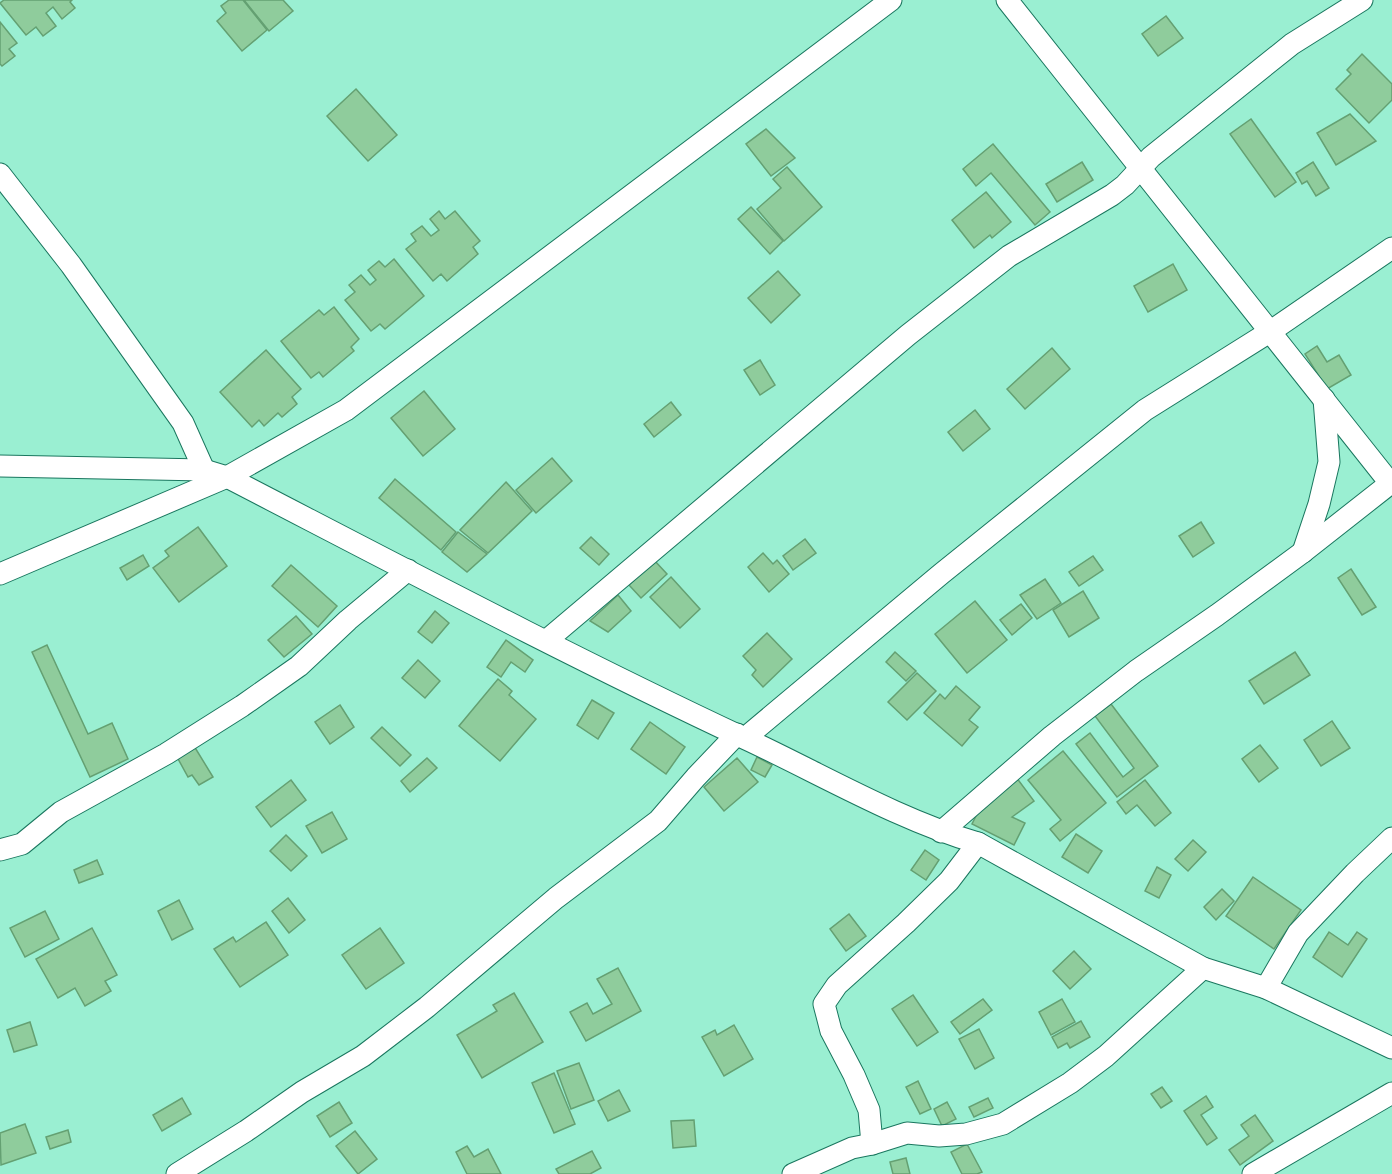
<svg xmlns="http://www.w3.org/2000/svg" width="1392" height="1174" font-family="Figtree,sans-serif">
	<rect width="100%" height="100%" fill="#9aefd2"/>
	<!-- building -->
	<g fill="#8fcc9c" stroke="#64a072" stroke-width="1.5">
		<path d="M4,0h68l-2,2 5,6 -13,11 -9,-12 -7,6 10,13 -13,10 -7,-9 -10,8 -26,-32z"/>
		<path d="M229,0h14l24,30 -25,21 -25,-30 9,-8 -5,-7z"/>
		<path d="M244,0h39l10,11 -24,20z"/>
		<path d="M1166,16l17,22 -25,18 -16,-22z"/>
		<path d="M0,22l17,21 -8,6 6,7 -13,10 -2,-2z"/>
		<path d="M1362,54l30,30v16l-23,23 -33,-34 15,-15 -4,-4z"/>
		<path d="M356,89l41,46 -29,26 -41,-45z"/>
		<path d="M1350,114l26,27 -40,24 -19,-32z"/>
		<path d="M1251,119l45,63 -21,15 -45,-63z"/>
		<path d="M766,129l29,29 -24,18 -25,-32z"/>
		<path d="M993,144l57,68 -15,13 -44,-52 -15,13 -13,-17z"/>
		<path d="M1082,162l11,18 -36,22 -11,-18z"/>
		<path d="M1313,162l16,26 -13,8 -9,-15 -5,3 -6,-11z"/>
		<path d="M787,167l35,40 -38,34 -27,-32 24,-21 -8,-9z"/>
		<path d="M986,192l25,30 -19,16 -2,-3 -16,13 -22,-28z"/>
		<path d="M751,207l32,34 -13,13 -32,-35z"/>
		<path d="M439,211l6,8 10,-8 25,30 -7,6 5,7 -31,27 -6,-7 -8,7 -27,-32 10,-8 -5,-7 11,-8 9,10 8,-6 -9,-11z"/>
		<path d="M394,259l30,37 -39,33 -5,-5 -9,7 -26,-31 10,-8 -6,-7 12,-10 9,10 6,-5 -8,-10 11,-9 6,6z"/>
		<path d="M1173,264l14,26 -39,22 -14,-26z"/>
		<path d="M778,271l22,24 -29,28 -23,-25z"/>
		<path d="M334,307l25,32 -8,8 3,4 -31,26 -4,-5 -8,6 -30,-37 38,-31 5,5z"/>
		<path d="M1317,346l10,16 12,-7 12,20 -24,14 -22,-35z"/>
		<path d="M1052,348l18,21 -45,40 -18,-20z"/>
		<path d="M266,350l35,39 -9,8 5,7 -15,13 -4,-4 -14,13 -5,-6 -7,7 -32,-35z"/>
		<path d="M760,360l15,25 -15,10 -16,-25z"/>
		<path d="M424,391l31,38 -32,27 -32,-38z"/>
		<path d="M671,402l10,13 -27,22 -10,-13z"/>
		<path d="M975,410l15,19 -27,22 -15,-19z"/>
		<path d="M552,458l20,23 -36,32 -20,-23z"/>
		<path d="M395,479l61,53 -15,18 -62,-52z"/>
		<path d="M506,482l26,29 -44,42 -28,-23z"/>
		<path d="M1201,522l13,21 -21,14 -14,-21z"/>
		<path d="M198,527l29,39 -48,36 -26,-34 16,-12 -4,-5z"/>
		<path d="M458,532l29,22 -20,18 -25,-20z"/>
		<path d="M591,537l18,17 -10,11 -19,-17z"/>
		<path d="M805,539l11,14 -23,17 -10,-14z"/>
		<path d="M763,553l10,11 4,-4 12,14 -20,18 -21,-25z"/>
		<path d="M143,555l6,11 -22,14 -7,-12z"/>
		<path d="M1093,556l10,14 -24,16 -10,-14z"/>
		<path d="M654,560l13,14 -26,24 -12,-13z"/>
		<path d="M291,565l46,41 -19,21 -46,-41z"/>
		<path d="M1351,569l25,38 -14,8 -24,-37z"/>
		<path d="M671,577l29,32 -20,19 -30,-31z"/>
		<path d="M1045,579l16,24 -24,16 -17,-24z"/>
		<path d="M1083,591l16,27 -30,19 -16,-27z"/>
		<path d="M618,595l13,16 -23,21 -18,-11z"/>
		<path d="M975,601l32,39 -40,33 -32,-39z"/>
		<path d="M1021,604l11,14 -20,17 -12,-15z"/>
		<path d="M435,611l14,12 -17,20 -14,-11z"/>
		<path d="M296,616l16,18 -28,23 -16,-17z"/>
		<path d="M767,633l25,26 -29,28 -11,-12 4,-5 -13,-14z"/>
		<path d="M506,640l27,20 -8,12 -14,-10 -10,15 -14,-10z"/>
		<path d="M47,645l41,89 24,-11 16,36 -38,18 -58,-125z"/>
		<path d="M895,652l21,19 -10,10 -20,-19z"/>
		<path d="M1295,652l15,23 -46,29 -15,-23z"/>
		<path d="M418,660l22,21 -15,17 -23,-20z"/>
		<path d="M917,673l19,18 -29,29 -19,-18z"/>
		<path d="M498,679l14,12 -3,4 27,24 -36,42 -41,-35z"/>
		<path d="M956,686l24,21 -11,13 9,7 -16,19 -38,-33 16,-19 5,5z"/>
		<path d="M592,700l22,13 -16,26 -21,-14z"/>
		<path d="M1111,704l47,62 -41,31 -41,-53 14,-11 33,44 11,-9 -39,-52z"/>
		<path d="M340,705l14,22 -24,17 -15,-22z"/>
		<path d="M1332,721l18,27 -29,18 -17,-26z"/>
		<path d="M650,722l35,25 -19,27 -35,-25z"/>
		<path d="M382,727l29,28 -11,11 -29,-28z"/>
		<path d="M1260,745l18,23 -19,14 -17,-23z"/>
		<path d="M194,746l19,31 -14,8 -7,-10 -4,2 -11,-20z"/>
		<path d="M1063,751l43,52 -46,38 -10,-12 11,-9 -33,-40z"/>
		<path d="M757,757l15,8 -7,12 -14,-7z"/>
		<path d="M427,758l10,10 -27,24 -9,-11z"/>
		<path d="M737,758l21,24 -34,29 -20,-24z"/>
		<path d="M1016,777l18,24 -22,16 13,6 -11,22 -42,-21 11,-22z"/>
		<path d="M291,780l15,20 -35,27 -15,-20z"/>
		<path d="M1145,780l26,33 -16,13 -18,-21 -11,9 -9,-12z"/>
		<path d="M332,812l15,27 -25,14 -16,-27z"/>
		<path d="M1076,834l26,17 -14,22 -26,-16z"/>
		<path d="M286,835l21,21 -16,15 -21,-20z"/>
		<path d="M1193,840l13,12 -18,19 -13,-12z"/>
		<path d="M925,850l14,10 -13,20 -15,-10z"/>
		<path d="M97,860l6,14 -24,9 -5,-13z"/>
		<path d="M1157,867l14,8 -12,23 -14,-7z"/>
		<path d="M1253,877l48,33 -27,39 -48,-33z"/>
		<path d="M1222,889l12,12 -18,19 -12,-13z"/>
		<path d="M288,898l17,22 -16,13 -17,-22z"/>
		<path d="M179,900l14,29 -21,11 -14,-29z"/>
		<path d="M45,911l14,28 -34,18 -15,-29z"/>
		<path d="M849,914l17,22 -20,15 -16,-22z"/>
		<path d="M266,922l22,33 -48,32 -26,-38 19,-12 3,5z"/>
		<path d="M92,928l25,47 -12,6 6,10 -26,15 -10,-18 -17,10 -22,-39z"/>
		<path d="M380,928l24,35 -38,26 -24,-34z"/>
		<path d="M1329,932l19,13 9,-13 10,7 -25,38 -29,-20z"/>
		<path d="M1074,951l17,18 -21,20 -17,-18z"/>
		<path d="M618,968l23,43 -55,30 -16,-29 17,-9 6,11 19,-10 -15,-25z"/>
		<path d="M514,993l29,49 -61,36 -25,-43 40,-24 -4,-6z"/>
		<path d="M913,995l25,37 -21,14 -25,-37z"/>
		<path d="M983,999l9,11 -32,24 -9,-12z"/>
		<path d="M1062,999l13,23 -24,13 -12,-23z"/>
		<path d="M1081,1021l9,16 -20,11 -3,-5 -9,5 -6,-11z"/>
		<path d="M30,1022l7,23 -23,7 -7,-22z"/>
		<path d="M734,1025l19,34 -29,17 -22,-39 13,-7 2,5z"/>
		<path d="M979,1029l15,29 -19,11 -16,-30z"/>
		<path d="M579,1063l15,37 -23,9 -14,-38z"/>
		<path d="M554,1073l21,51 -21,9 -22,-50z"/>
		<path d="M918,1081l13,28 -11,5 -14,-27z"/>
		<path d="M1162,1087l10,14 -11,7 -10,-14z"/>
		<path d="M619,1090l11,21 -22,10 -10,-20z"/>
		<path d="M1206,1096l7,11 -12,8 16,23 -10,7 -23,-34z"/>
		<path d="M182,1098l9,16 -29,17 -9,-16z"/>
		<path d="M988,1098l5,10 -19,9 -5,-10z"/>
		<path d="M339,1102l13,21 -22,14 -13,-21z"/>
		<path d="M947,1102l9,17 -14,7 -8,-17z"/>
		<path d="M1255,1115l18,26 -33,24 -11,-15 20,-14 -8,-11z"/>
		<path d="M694,1120l2,26 -23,2 -2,-27z"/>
		<path d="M25,1124l11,29 -35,12 -1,-32z"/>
		<path d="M68,1130l3,12 -21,7 -4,-12z"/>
		<path d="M355,1131l22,28 -19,15 -22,-28z"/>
		<path d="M967,1144l15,28 -5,2h-15l-11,-22z"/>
		<path d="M467,1146l7,11 14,-8 13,25h-34l-11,-22z"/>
		<path d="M592,1151l9,17 -11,6h-31l-3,-5z"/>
		<path d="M906,1158l4,16h-17l-3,-12z"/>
	</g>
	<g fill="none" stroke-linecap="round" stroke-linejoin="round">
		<!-- minor casing -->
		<g stroke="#1a775f" stroke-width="23">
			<g id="minor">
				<path d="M1007,0l383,483"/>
				<path d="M0,174l71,91 112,158 21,47"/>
				<path d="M0,466l204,4 23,7c172,89 344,180 519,262 75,35 153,81 232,104l225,125 63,20 126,60"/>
				<path d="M1303,552l16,-48 10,-42 -5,-63"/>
				<path d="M0,574l227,-97 119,-67 545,-410"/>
				<path d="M547,640l361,-305 101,-79 103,-61 13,-10 26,-28 141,-113 70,-44"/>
				<path d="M745,738l196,-164 204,-164 126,-79 121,-83"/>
				<path d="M941,832l111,-96 84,-65 81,-56 86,-63 89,-70"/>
				<path d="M0,850l22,-6 39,-32 105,-58 76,-48 57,-40 49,-46 60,-50"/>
				<path d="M1266,988l32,-55 57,-60 37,-35"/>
				<path d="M872,1144l-3,-34 -15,-35 -23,-44 -7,-27 13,-19 69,-62 43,-42 29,-38"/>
				<path d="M177,1174l69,-43 56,-39 61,-36 64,-49 129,-109 102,-77 38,-44 41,-43"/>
				<path d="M793,1174l59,-26 20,-4 35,-11 32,3 27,-2 37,-10 67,-41 36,-27 97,-88"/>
				<path d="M1253,1174l139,-81"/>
			</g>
		</g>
		<!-- minor -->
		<use href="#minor" stroke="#fff" stroke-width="21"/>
	</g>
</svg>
